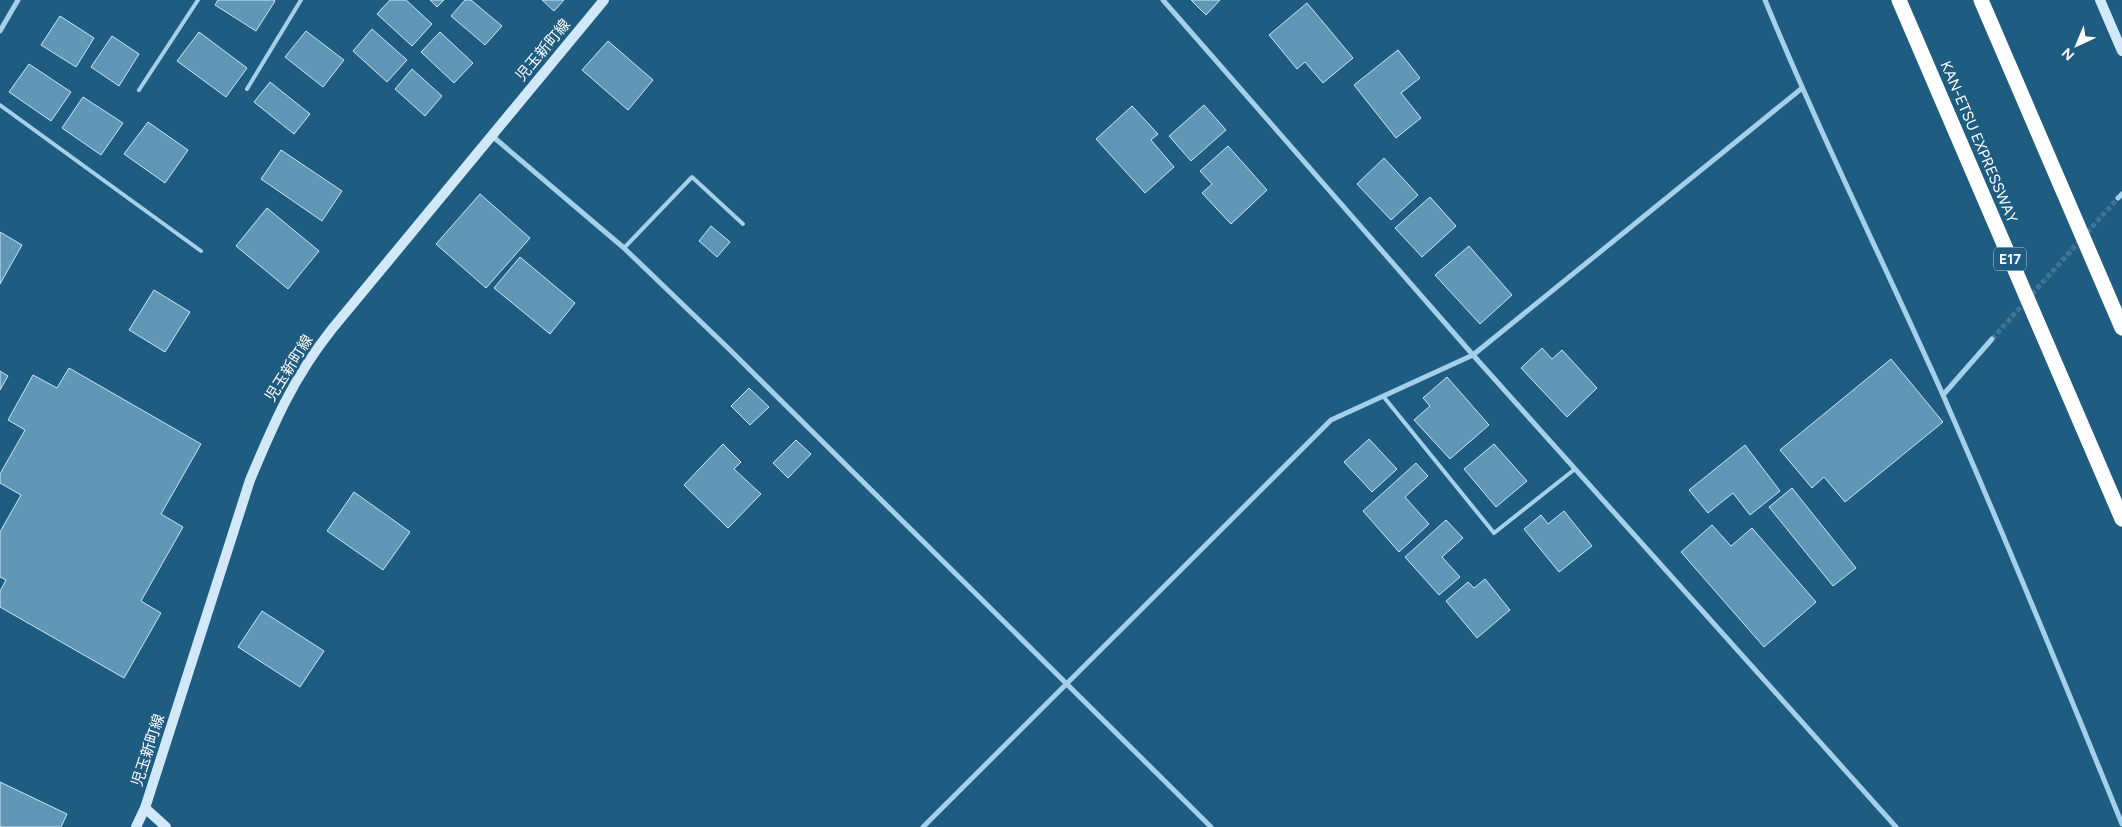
<svg xmlns="http://www.w3.org/2000/svg" width="2122" height="827" font-family="Figtree,'Noto Sans JP',sans-serif">
	<rect width="100%" height="100%" fill="#1f5c81"/>
	<!-- building -->
	<g fill="#6097b6" stroke="#c9e6f7">
		<path d="M218,0h56l1,1 -19,30 -41,-26z"/>
		<path d="M390,0h16l26,24 -20,22 -35,-32z"/>
		<path d="M430,0h14l-7,7z"/>
		<path d="M465,0h6l31,26 -17,19 -34,-29z"/>
		<path d="M542,0h22l-10,11z"/>
		<path d="M1191,0h29l-14,15z"/>
		<path d="M1307,3l46,55 -30,25 -18,-21 -8,7 -28,-34z"/>
		<path d="M60,16l34,22 -18,29 -35,-22z"/>
		<path d="M372,29l35,31 -20,22 -34,-31z"/>
		<path d="M306,31l38,29 -21,27 -38,-30z"/>
		<path d="M199,32l48,36 -21,29 -49,-36z"/>
		<path d="M440,32l33,31 -19,20 -33,-31z"/>
		<path d="M112,36l27,18 -20,32 -28,-19z"/>
		<path d="M608,41l45,39 -25,30 -46,-40z"/>
		<path d="M1398,50l22,28 -19,15 20,25 -25,20 -42,-53z"/>
		<path d="M29,64l42,28 -20,29 -42,-29z"/>
		<path d="M412,69l30,27 -17,20 -30,-27z"/>
		<path d="M270,82l40,32 -16,20 -40,-32z"/>
		<path d="M83,97l40,26 -22,32 -39,-27z"/>
		<path d="M1204,105l22,25 -35,31 -22,-25z"/>
		<path d="M1132,106l26,28 -7,6 23,27 -29,26 -49,-54z"/>
		<path d="M148,122l40,28 -23,33 -41,-29z"/>
		<path d="M1228,146l39,44 -36,34 -29,-31 10,-9 -12,-13z"/>
		<path d="M281,150l61,41 -20,30 -61,-42z"/>
		<path d="M1384,158l34,37 -27,25 -34,-36z"/>
		<path d="M480,194l50,44 -44,50 -50,-44z"/>
		<path d="M1430,197l26,29 -34,31 -27,-29z"/>
		<path d="M267,208l52,43 -31,38 -52,-43z"/>
		<path d="M711,226l19,16 -13,15 -18,-16z"/>
		<path d="M0,232l22,13 -22,39z"/>
		<path d="M1469,246l43,49 -32,29 -45,-49z"/>
		<path d="M520,257l55,46 -25,31 -56,-46z"/>
		<path d="M154,290l36,22 -25,40 -36,-22z"/>
		<path d="M1542,348l10,11 10,-9 35,38 -30,29 -46,-49z"/>
		<path d="M1891,359l52,63 -98,80 -21,-25 -12,11 -32,-38z"/>
		<path d="M69,368l132,76 -40,70 22,13 -42,74 20,12 -37,65 -124,-71v-16l6,-11 -6,-3v-45l21,-37 -21,-12v-9l25,-44 -17,-10 25,-45 24,13z"/>
		<path d="M0,371l8,5 -8,14z"/>
		<path d="M1447,377l42,48 -39,34 -36,-39 16,-14 -7,-8z"/>
		<path d="M749,388l20,19 -19,18 -19,-19z"/>
		<path d="M1369,439l28,30 -25,23 -28,-30z"/>
		<path d="M796,440l15,14 -23,24 -15,-15z"/>
		<path d="M723,444l18,18 -7,7 27,25 -33,34 -44,-43z"/>
		<path d="M1494,444l33,37 -31,26 -32,-38z"/>
		<path d="M1745,445l35,46 -30,24 -17,-22 -25,20 -19,-23z"/>
		<path d="M1416,463l12,13 -23,21 24,27 -30,28 -36,-41z"/>
		<path d="M1792,488l64,80 -23,18 -64,-79z"/>
		<path d="M354,492l56,40 -27,38 -56,-39z"/>
		<path d="M1564,511l28,35 -33,26 -35,-43 17,-14 7,9z"/>
		<path d="M1446,520l17,18 -21,19 18,20 -21,18 -34,-38z"/>
		<path d="M1712,525l19,21 21,-18 64,74 -52,45 -83,-95z"/>
		<path d="M1485,579l25,31 -33,28 -31,-37 22,-19 6,6z"/>
		<path d="M262,611l62,40 -24,36 -62,-40z"/>
		<path d="M0,782l67,32 -6,13h-61z"/>
	</g>
	<g fill="none" stroke-linecap="round" stroke-linejoin="round">
		<!-- street-tunnel -->
		<path stroke="#417494" stroke-width="5" stroke-dasharray="5 2.5" stroke-linecap="butt" d="M1992,339l126,-141"/>
		<!-- lane -->
		<g stroke="#a5d0e9" stroke-width="4">
			<path d="M247,89l54,-89"/>
			<path d="M139,90l59,-90"/>
			<path d="M0,105l201,146"/>
			<path d="M624,248l68,-71 51,47"/>
			<path d="M1383,396l111,137 81,-64"/>
		</g>
		<!-- street -->
		<g stroke="#a5d0e9" stroke-width="5">
			<path d="M1163,0l310,355 423,472"/>
			<path d="M1765,0c55,134 119,263 178,395 62,142 121,286 179,429"/>
			<path d="M0,31l18,-31"/>
			<path d="M491,135l133,113 105,101 482,478"/>
			<path d="M2118,198l4,-4"/>
			<path d="M1943,395l49,-56"/>
			<path d="M923,827l408,-407 142,-65 328,-266"/>
		</g>
		<!-- secondary -->
		<g stroke="#d0e8f7" stroke-width="10">
			<path d="M2100,0l22,51"/>
			<path d="M145,808l21,19"/>
			<path d="M136,827l9,-19 105,-328c24,-57 43,-102 82,-151l272,-329"/>
		</g>
		<!-- highway -->
		<g stroke="#fff" stroke-width="15">
			<path d="M1899,0l223,519"/>
			<path d="M1981,0l141,328"/>
		</g>
	</g>
	<g text-anchor="middle" stroke-width="5" stroke-linejoin="round" paint-order="stroke">
		<!-- shield labels -->
		<rect fill="#1f5c81" stroke="#bcced9" stroke-width="1" x="1994" y="247.5" width="32" height="23" rx="4"/>
		<g font-size="14" font-weight="bold" fill="#fff">
			<text x="2010" y="264">E17</text>
		</g>
		<!-- street labels -->
		<g font-size="15" fill="#fff" stroke="#1f5c81">
			<text transform="translate(543 50) rotate(-50)" y="5">児玉新町線</text>
			<text transform="translate(1979 142) rotate(67)" y="5">KAN-ETSU EXPRESSWAY</text>
			<text transform="translate(289 368) rotate(-58)" y="5">児玉新町線</text>
			<text transform="translate(148 750) rotate(-72)" y="5">児玉新町線</text>
		</g>
	</g>
	<!-- north arrow -->
	<g transform="translate(2077 45) rotate(224)" stroke="#1f5c81" stroke-width="4" paint-order="stroke">
	<path d="M0-4L9 19L0 12L-9 19Z" fill="#ffffff"/>
	<text y="-8" font-size="14" font-weight="bold" text-anchor="middle" fill="#ffffff">N</text>
	</g>
</svg>
